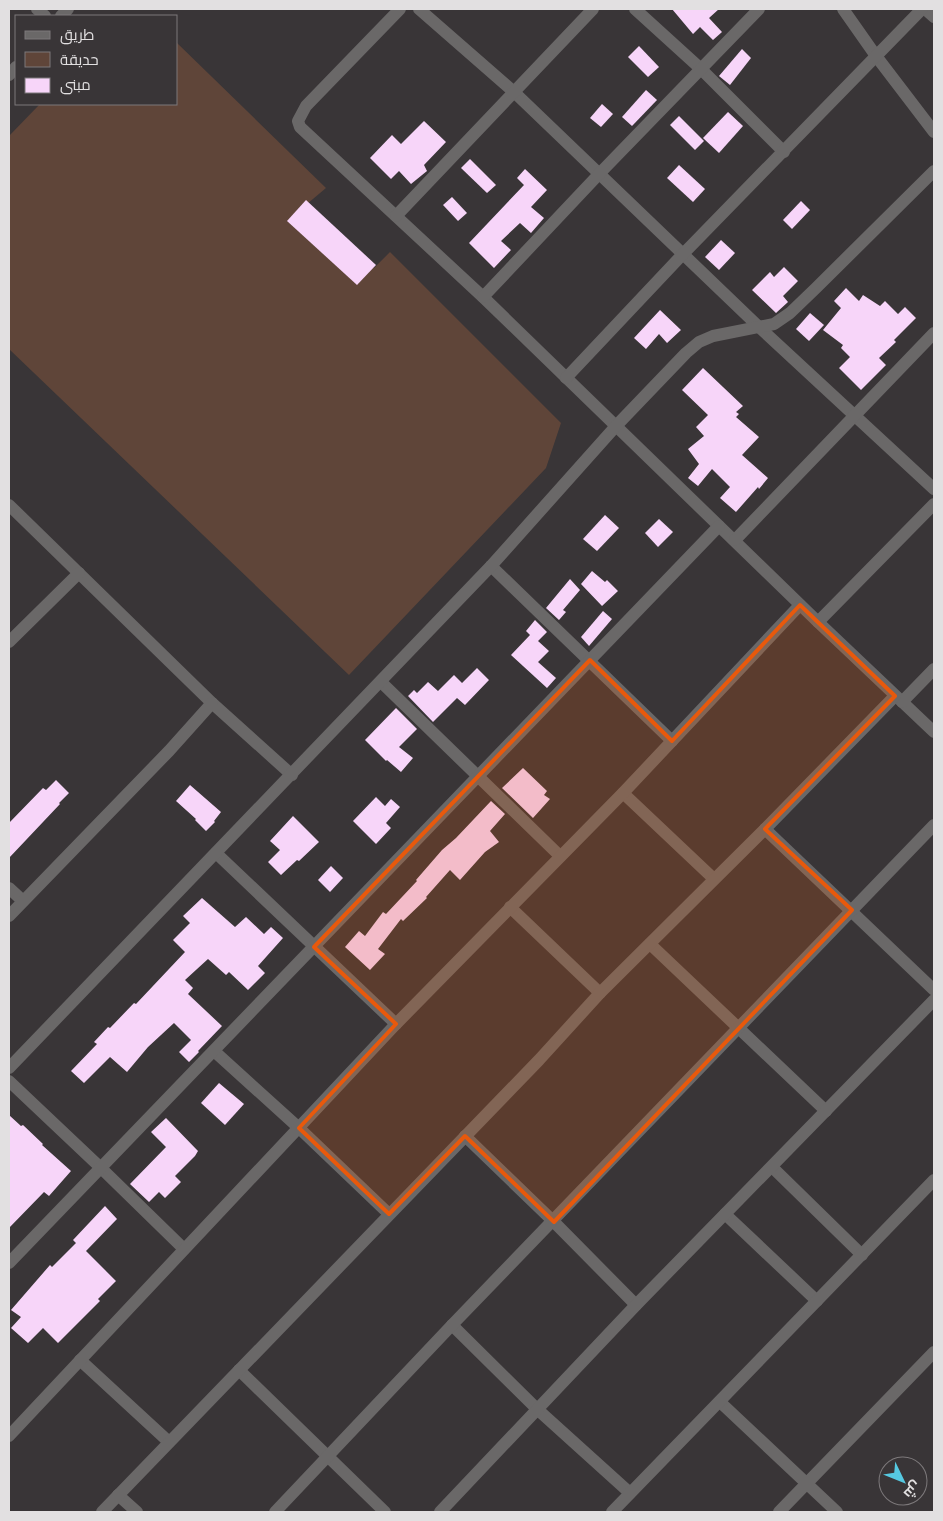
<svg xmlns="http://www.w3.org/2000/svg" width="943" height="1521" font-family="'Work Sans',Cairo,sans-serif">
	<rect width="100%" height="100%" fill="#393537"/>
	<!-- green -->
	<path fill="#5f4539" d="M176,42l150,146 -19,16 67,64 16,-16 171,171 -15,45 -197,207 -340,-326v-213l31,-32h136z"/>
	<!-- building -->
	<g fill="#f7d5f9">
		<path d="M672,9h47l-10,9 13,14 -9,8 -13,-13 -7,7z"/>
		<path d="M639,46l20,21 -11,10 -20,-20z"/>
		<path d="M742,49l9,9 -21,27 -11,-9z"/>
		<path d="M646,90l11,10 -25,26 -10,-9z"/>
		<path d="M602,104l11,10 -12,13 -11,-9z"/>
		<path d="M728,112l15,14 -24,27 -16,-15z"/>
		<path d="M679,116l25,25 -9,9 -25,-25z"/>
		<path d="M424,121l22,21 -22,23 3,6 -16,13 -12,-13 -8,8 -21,-21 22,-23 9,9z"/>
		<path d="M470,159l26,26 -9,8 -26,-25z"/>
		<path d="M679,165l26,24 -12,13 -26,-24z"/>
		<path d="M525,169l22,21 -16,17 13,11 -13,15 -11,-10 -19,18 10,9 -17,18 -25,-25 55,-58 -7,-7z"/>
		<path d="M452,197l15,16 -9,8 -15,-16z"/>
		<path d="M306,200l70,65 -19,20 -70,-64z"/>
		<path d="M801,201l9,9 -18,19 -9,-9z"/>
		<path d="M721,240l14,13 -16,17 -14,-13z"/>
		<path d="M784,267l14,14 -15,15 5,6 -12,11 -24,-23 18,-18 4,5z"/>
		<path d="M846,288l13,13 4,-6 17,11 5,-5 13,13 7,-7 11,11 -22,22 2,2 -17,16 7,7 -25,25 -22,-22 11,-11 -9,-9 2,-3 -20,-15 18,-22 -7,-7z"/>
		<path d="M660,310l21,20 -14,13 -8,-9 -13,15 -12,-11z"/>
		<path d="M810,313l14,12 -15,16 -13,-12z"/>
		<path d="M703,368l40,38 -7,6 3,2 -3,3 23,20 -17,18 26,23 -9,11 -1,-2 -22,25 -16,-14 10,-11 -18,-18 -14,17 -10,-8 11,-14 -11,-15 16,-13 -8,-9 12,-12 -26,-25z"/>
		<path d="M605,515l14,13 -22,23 -14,-12z"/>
		<path d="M659,519l14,13 -15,15 -13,-14z"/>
		<path d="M592,571l13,11 2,-2 11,11 -16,15 -21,-22z"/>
		<path d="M570,579l10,11 -17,20 3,2 -7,8 -13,-12z"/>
		<path d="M603,611l9,8 -23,27 -8,-9z"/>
		<path d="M535,620l12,12 -9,9 11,10 -11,11 18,16 -9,10 -36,-33 19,-20 -4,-4z"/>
		<path d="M477,668l12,12 -24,25 -8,-7 -24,24 -25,-26 6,-6 3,3 11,-11 10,9 16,-16 8,8z"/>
		<path d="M396,708l21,21 -18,18 14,11 -12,14 -14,-12 -1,1 -21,-21z"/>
		<path d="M523,768l24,23 -3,4 6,4 -17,19 -31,-30z"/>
		<path d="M56,780l13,13 -10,10 1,1 -51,54v-35l34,-35 3,2z"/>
		<path d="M190,785l31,27 -7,9 1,1 -9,9 -11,-11 1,-1 -20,-18z"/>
		<path d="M376,797l9,9 6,-7 9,8 -14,16 5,5 -15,16 -23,-23z"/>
		<path d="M491,801l14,13 -15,17 9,11 -14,10 -25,28 -10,-10 -24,27 1,1 -24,23 -2,-2 -23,30 7,5 -15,16 -25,-23 14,-16 6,5 18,-24 3,2 31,-33 -1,-1 26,-30 14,-12z"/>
		<path d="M293,816l26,26 -20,19 -2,-1 -16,15 -13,-13 12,-12 -10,-9z"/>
		<path d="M331,866l12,12 -13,14 -12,-12z"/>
		<path d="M202,898l33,29 11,-10 18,17 7,-7 12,11 -25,28 7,7 -17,17 -19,-18 -3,3 -18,-16 -23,21 8,8 -5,6 34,32 -24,25 1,1 -10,10 -10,-10 12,-12 -17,-17 -26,24 -21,25 -17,-15 -26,26 -13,-12 26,-27 -3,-2 14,-15 2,1 24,-25 2,1 49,-52 -12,-12 17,-17 -7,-7z"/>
		<path d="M219,1083l25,21 -19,21 -24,-22z"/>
		<path d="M9,1115l12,11 2,-1 20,19 -1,1 29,26 -22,25 -5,-4 -35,36z"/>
		<path d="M166,1118l32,33 -3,5 -20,20 6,6 -16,16 -6,-6 -10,10 -19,-18 36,-37 -15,-15z"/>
		<path d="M105,1206l12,13 -31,32 30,30 -18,18 2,2 -42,42 -15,-15 -15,15 -17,-15 10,-11 -10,-7 39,-45 2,2 24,-24 -3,-3z"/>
	</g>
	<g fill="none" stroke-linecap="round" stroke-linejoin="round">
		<!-- minor -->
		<g stroke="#6a6868" stroke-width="12">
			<path d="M37,9l8,7"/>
			<path d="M400,9l-94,97 -8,15 2,6 183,170 335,325 116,110"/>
			<path d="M419,9l95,83 245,235 175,162"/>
			<path d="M635,9l66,60 83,83"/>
			<path d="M843,9l33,47 58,76"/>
			<path d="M925,9l9,8"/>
			<path d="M61,16l7,-7"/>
			<path d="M9,75l7,-8"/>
			<path d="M396,216l197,-207"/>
			<path d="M483,297l117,-124 159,-164"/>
			<path d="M566,378l117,-124 239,-245"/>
			<path d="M9,505l203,198 80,72"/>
			<path d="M735,540l199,-207"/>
			<path d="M491,566l181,175"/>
			<path d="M818,622l116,-118"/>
			<path d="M9,642l70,-69"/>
			<path d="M381,682l179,174"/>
			<path d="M902,702l32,-33"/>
			<path d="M623,793l91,86"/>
			<path d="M765,829l169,161"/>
			<path d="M216,853l180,171"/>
			<path d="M9,888l14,13"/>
			<path d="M510,907l90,86"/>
			<path d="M9,916l160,-165 43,-48"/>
			<path d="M650,944l176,167"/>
			<path d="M214,1051l85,77 90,86"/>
			<path d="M9,1068l482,-502 125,-140 70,-73 13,-11 14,-6 61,-12 16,-11 26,-25 118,-117"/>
			<path d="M9,1081l92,87 83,81"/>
			<path d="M465,1136l89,86 82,83"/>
			<path d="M772,1167l90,88"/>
			<path d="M725,1214l92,87"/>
			<path d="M9,1263l710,-737"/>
			<path d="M452,1325l85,84 93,84"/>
			<path d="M80,1360l89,82"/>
			<path d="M239,1370l146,142"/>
			<path d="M720,1402l117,110"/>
			<path d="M9,1436l387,-412 227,-231 177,-188"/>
			<path d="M118,1495l19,17"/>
			<path d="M102,1512l437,-452 61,-67 165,-164 130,-133"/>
			<path d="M275,1512l177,-187 482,-500"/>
			<path d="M440,1512l196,-207 298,-305"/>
			<path d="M612,1512l322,-332"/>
			<path d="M779,1512l155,-160"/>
		</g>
	</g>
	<!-- marked area -->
	<path fill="#e8590c" fill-opacity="0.2" stroke="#e8590c" stroke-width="4" stroke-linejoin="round" d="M800,605l95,91 -130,133 87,81 -298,312 -89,-86 -76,78 -90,-86 97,-104 -82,-77 276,-287 82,81z"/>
	<!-- border -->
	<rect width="943" height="1521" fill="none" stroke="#e2e0e1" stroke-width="20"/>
	<!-- legend -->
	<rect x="15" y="15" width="162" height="90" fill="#393537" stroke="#7d797b"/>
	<rect x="25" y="31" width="25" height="8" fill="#6a6868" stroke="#7d797b"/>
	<text x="60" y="40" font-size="15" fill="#e2e0e1">طريق</text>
	<rect x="25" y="52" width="25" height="15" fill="#5f4539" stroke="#7d797b"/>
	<text x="60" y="65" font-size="15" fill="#e2e0e1">حديقة</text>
	<rect x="25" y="78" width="25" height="15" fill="#f7d5f9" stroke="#7d797b"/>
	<text x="60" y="90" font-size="15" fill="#e2e0e1">مبنى</text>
	<!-- north arrow -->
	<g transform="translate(903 1481) rotate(133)"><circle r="24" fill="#393537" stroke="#7d797b"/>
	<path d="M0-4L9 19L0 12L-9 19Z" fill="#56c9e1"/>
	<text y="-8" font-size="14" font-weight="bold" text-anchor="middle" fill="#e2e0e1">ش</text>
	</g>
</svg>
